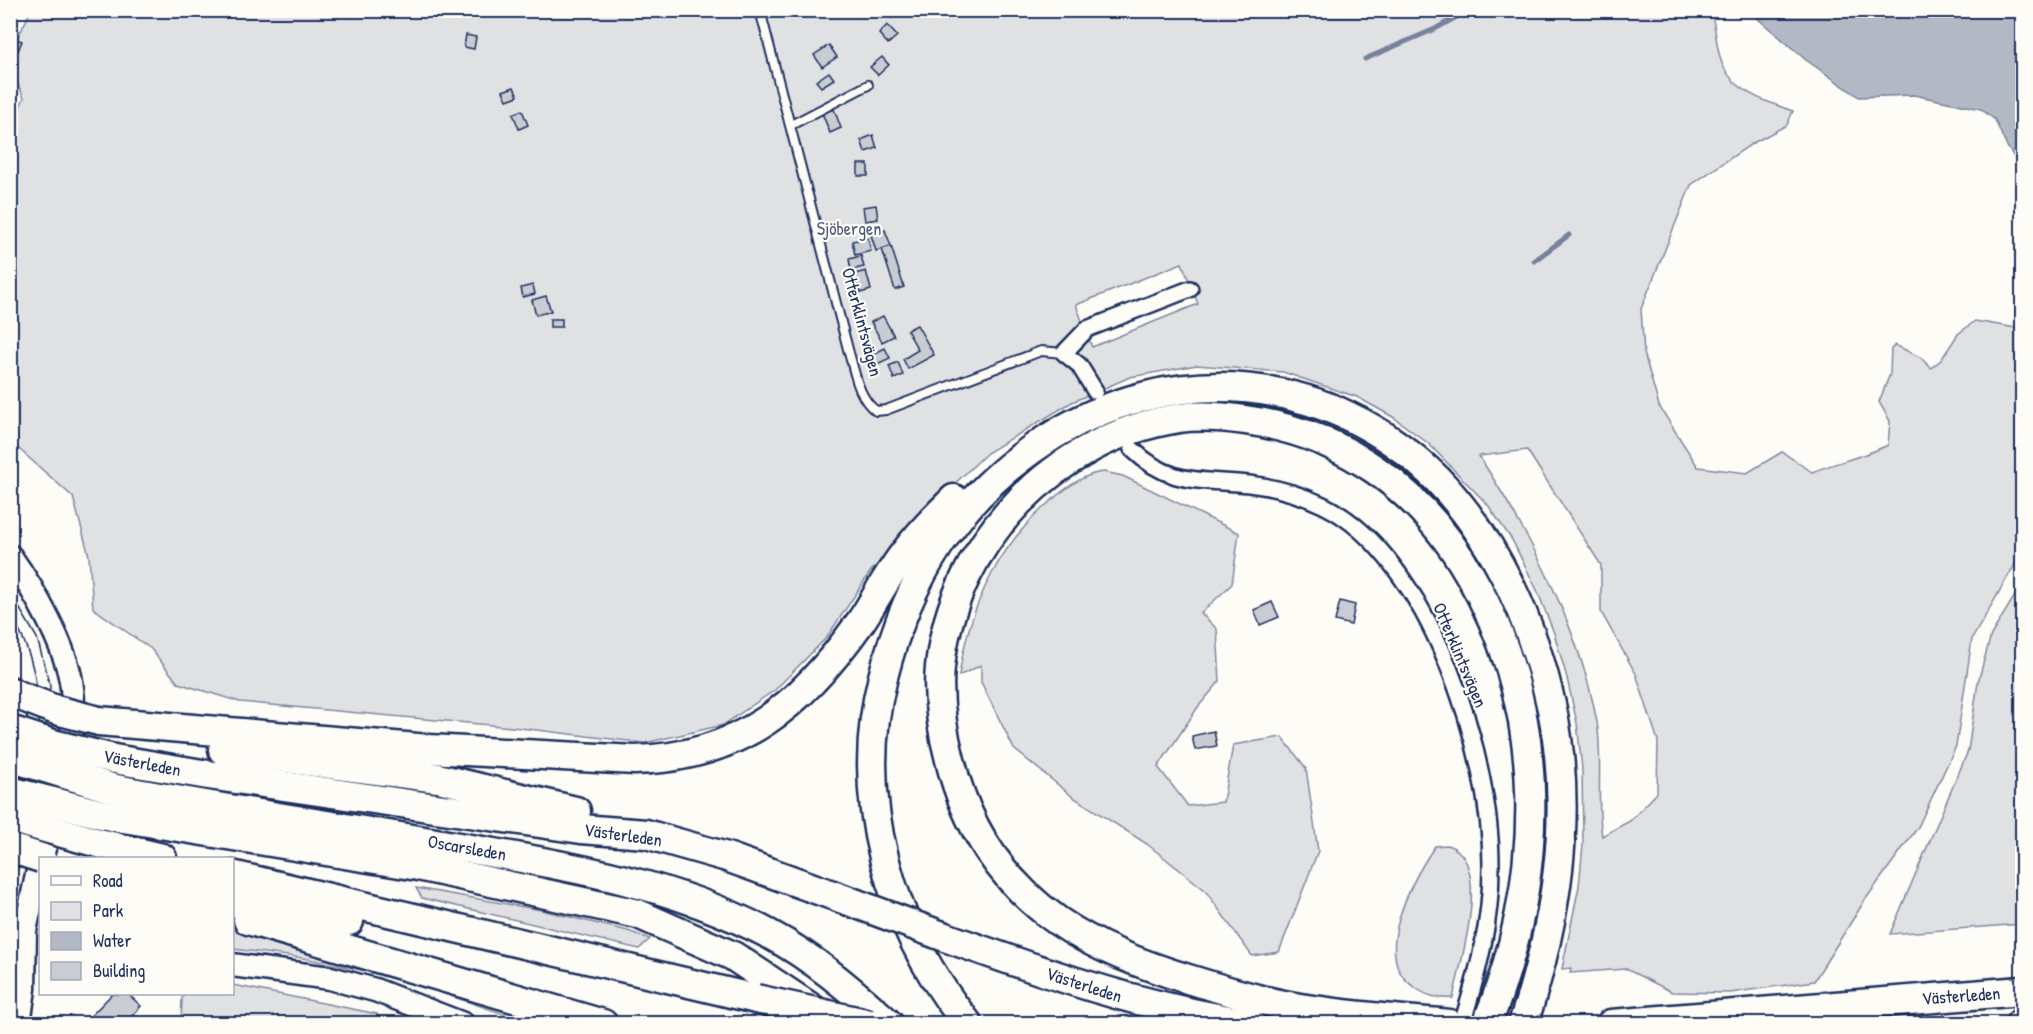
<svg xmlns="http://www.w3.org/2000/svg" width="2033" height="1034" font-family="'Patrick Hand',sans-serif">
	<rect width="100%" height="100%" fill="#fdfcf7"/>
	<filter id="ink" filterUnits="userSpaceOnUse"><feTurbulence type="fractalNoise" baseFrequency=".0167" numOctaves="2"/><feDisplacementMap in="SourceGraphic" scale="12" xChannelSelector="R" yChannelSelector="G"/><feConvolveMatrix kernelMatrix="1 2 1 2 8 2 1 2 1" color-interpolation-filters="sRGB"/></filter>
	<g filter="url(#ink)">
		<!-- green -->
		<g fill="#e0e1e3" stroke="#7e88a0" stroke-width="1.5" fill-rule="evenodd">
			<path d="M31,10l1680,1c5,17 5,39 12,55 13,27 44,36 70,45l-6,14 -34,18 -62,42 -50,124 3,44 15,53 39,61 49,6 35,-21 30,20c25,-10 51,-15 76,-27l2,-24 -11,-19 11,-28 1,-25 4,-4 25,12 11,11 10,-8 17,-26 17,-13 47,8v223l-50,87 -16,107 -38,81 -53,73 -51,81 -84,12 -58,-1 -46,-23 -56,4 1,-5 -9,1 17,-83 4,-41 -1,-76 -5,-46 -10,-45 -13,-45 -17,-43 -25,-50 -24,-35 -59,-61 -36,-27 -36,-20 -74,-25 -86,-7 -67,12 -58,25 -85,51 -37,35 -79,83 -44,66 -52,53 -52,35 -78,18 -133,-16 -272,-25 -62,-19 -27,-34 -58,-41 -4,-52 -16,-59 -62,-55 -1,-315 14,-29 -13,-29v-17zM1182,263l16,41 -106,43 -16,-42zM1527,450l74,115v47l35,62 22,67 -1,52 -27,28 -28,15c-6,-37 1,-77 -5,-114 -18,-96 -66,-185 -118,-266z"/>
			<path d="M1104,472l19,4 116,57 -7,51 -31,29 16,16 3,52 -22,26 -40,60 30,39 35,-4 10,-57 49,-8 24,31 12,83 -39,101 -27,4 -47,-66 -58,-46 -74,-47 -59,-48 -33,-67v-17l-22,11c10,-72 42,-136 100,-182 13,-10 28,-21 45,-22z"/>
			<path d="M2022,584v340l-132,10 78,-183 10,-69 13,-47z"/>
			<path d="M1447,845c47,13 13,118 6,153 -16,1 -26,-2 -39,-11 -45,-29 -1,-109 21,-141z"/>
			<path d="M416,888l125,22 87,21 22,8 -11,10 -217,-51z"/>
			<path d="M233,924l35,9 300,90h-38l-91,-31 -73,-21 -63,-13 -70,-9z"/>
			<path d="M233,985l144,29 4,9h-200l1,-25 4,-4h46z"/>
		</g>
		<!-- water -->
		<path fill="#b3b8c5" stroke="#76819c" stroke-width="1.5" d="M1749,11h273v158l-16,-24 -11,-25 -14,-11 -67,-14 -55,2 -53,-37z"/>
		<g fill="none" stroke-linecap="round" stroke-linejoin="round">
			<!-- stream -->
			<g stroke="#76819c" stroke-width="5">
				<path d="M1365,59l70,-30 34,-19"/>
				<path d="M1534,261l35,-26"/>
			</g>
		</g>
		<!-- building -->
		<g fill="#c9ccd3" stroke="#1b2f5e" stroke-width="1.5">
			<path d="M887,25l10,11 -9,8 -9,-10z"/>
			<path d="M466,35l10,2 -2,12 -10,-2z"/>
			<path d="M10,37l12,4 -4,10 -8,-3z"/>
			<path d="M829,45l8,12 -15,10 -8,-12z"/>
			<path d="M882,57l7,8 -11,10 -8,-8z"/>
			<path d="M829,72l5,7 -13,8 -5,-6z"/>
			<path d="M514,87l4,9 -11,4 -4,-9z"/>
			<path d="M834,109l7,19 -11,5 -8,-20z"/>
			<path d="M522,110l6,15 -9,4 -6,-15z"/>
			<path d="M873,135l4,13 -12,4 -4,-12z"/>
			<rect x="858" y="164" width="10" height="12"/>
			<path d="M876,205l2,14 -13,2 -2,-14z"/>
			<path d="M885,230l6,16 -15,5 -5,-16z"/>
			<path d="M868,238l3,13 -16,4 -3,-14z"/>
			<path d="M891,246l13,41 -9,3 -13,-41z"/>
			<path d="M861,256l3,11 -13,3 -2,-11z"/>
			<path d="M866,271l5,19 -11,3 -5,-19z"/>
			<path d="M533,285l2,9 -12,3 -2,-9z"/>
			<path d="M546,296l5,15 -15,4 -4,-15z"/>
			<path d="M883,316l11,20 -12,6 -11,-20z"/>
			<rect x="550" y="319" width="12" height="8"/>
			<path d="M917,325l17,30 -26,14 -5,-10 15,-9 -11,-20z"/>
			<path d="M885,348l5,10 -17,8 -4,-10z"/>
			<path d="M898,362l5,13 -9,4 -5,-13z"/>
			<path d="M1340,601l15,4 -4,20 -16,-4z"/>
			<path d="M1272,602l7,15 -19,8 -6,-15z"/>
			<path d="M1214,731l3,15 -22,4 -3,-14z"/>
			<path d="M112,994h16l13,12 -16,18h-42z"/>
		</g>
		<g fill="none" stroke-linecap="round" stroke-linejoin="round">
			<!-- lane casing -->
			<g stroke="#1b2f5e" stroke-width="12">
				<g id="lane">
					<path d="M760,10l89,343c6,19 9,45 27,58l10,-1 155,-59 23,2"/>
					<path d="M791,125l77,-40"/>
				</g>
			</g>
			<!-- street casing -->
			<g stroke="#1b2f5e" stroke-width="20">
				<g id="street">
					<path d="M1095,391l-16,-26 -15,-12 23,-24 103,-40"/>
					<path d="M1132,449c38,37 69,30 117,35 25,3 51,10 74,21 107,52 169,251 168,363 0,55 -13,104 -29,156"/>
				</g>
			</g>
			<!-- secondary casing -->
			<g stroke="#1b2f5e" stroke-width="27">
				<g id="secondary">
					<path d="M10,556c23,32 58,93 62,132 6,57 -14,116 -31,170"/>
					<path d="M232,965l98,13 45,12 88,34"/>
					<path d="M19,1024l5,-35 1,-58 15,-70"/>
				</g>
			</g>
			<!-- highway casing -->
			<g stroke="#1b2f5e" stroke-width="33">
				<g id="highway">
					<path d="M10,691l3,10 -3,37"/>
					<path d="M99,721l330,28 206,11c106,-3 167,-55 226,-139 11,-16 20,-34 31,-50 17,-27 39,-50 62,-72"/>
					<path d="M223,750l215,28 138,33"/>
					<path d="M114,759l94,16 373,54 65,5 81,23 122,44"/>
					<path d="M111,788c118,23 236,39 354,60 104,18 210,36 304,86 45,24 82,56 120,90"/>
					<path d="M105,815l313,51 220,48 95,42 87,58"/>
					<path d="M102,844l60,14"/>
					<path d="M232,875l524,124"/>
					<path d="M232,902l117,19"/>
					<path d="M248,920l355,104"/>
					<path d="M945,937c103,37 197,70 306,87"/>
					<path d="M968,1024c-78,-95 -116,-226 -85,-347 25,-100 74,-179 161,-236 126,-83 285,-70 393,38 60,62 97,147 115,230 22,107 4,213 -29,315"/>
					<path d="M1449,1024c-53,-5 -107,-8 -160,-18 -34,-6 -68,-17 -101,-27 -45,-14 -91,-31 -130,-58 -56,-39 -92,-95 -108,-161 -8,-30 -13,-62 -10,-93 12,-125 116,-230 239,-249 21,-3 45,-1 66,2 98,13 176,69 225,155 80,139 75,303 17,449"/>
					<path d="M1611,1024l411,-33"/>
					<path d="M2020,1024l2,-1"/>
				</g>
			</g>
			<!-- lane -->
			<use href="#lane" stroke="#fdfcf7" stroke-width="8"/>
			<!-- street -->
			<use href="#street" stroke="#fdfcf7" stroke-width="15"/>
			<!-- secondary -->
			<use href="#secondary" stroke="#fdfcf7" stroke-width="22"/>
			<!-- highway -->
			<use href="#highway" stroke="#fdfcf7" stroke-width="28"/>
			<!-- tram -->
			<g stroke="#1b2f5e" stroke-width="1.5">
				<path d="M10,592l27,46 13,48 -9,94 -31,75"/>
				<path d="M10,615c23,34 33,84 28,124"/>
			</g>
			<!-- highway-bridge casing -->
			<g stroke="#1b2f5e" stroke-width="33" stroke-linecap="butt">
				<g id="highway-bridge">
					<path d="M10,692l46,18 43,11"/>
					<path d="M10,730l43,14 61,15"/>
					<path d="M10,757l101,31"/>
					<path d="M10,791l95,24"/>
					<path d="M10,818l92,26"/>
					<path d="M10,848l31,10"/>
					<path d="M849,901l96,36"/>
					<path d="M756,999l114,25"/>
				</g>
			</g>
			<!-- highway-bridge -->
			<use href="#highway-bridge" stroke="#fdfcf7" stroke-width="28"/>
		</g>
	</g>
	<g text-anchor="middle" stroke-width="4.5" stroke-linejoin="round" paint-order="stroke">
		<!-- park labels -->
		<g font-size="18" fill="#4c5c7f" stroke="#fdfcf7">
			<text x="849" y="235">Sjöbergen</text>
		</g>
		<!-- street labels -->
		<g font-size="18" fill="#1b2f5e" stroke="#fdfcf7">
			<text transform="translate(862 322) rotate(75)" y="6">Otterklintsvägen</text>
			<text transform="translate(1460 655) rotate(67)" y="6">Otterklintsvägen</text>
			<text transform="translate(142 763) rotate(11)" y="6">Västerleden</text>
			<text transform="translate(623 835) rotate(8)" y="6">Västerleden</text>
			<text transform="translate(467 848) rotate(10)" y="6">Oscarsleden</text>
			<text transform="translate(1084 985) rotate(18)" y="6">Västerleden</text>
			<text transform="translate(1961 996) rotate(-4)" y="6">Västerleden</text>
		</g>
	</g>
	<!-- margin -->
	<rect width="2033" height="1034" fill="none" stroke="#fdfcf7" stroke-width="36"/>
	<rect x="18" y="18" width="1997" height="998" fill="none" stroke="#1b2f5e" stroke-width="2" filter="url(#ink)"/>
	<!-- legend -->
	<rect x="39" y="857" width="195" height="138" fill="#fdfcf7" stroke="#a3aaba" stroke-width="1.5"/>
	<rect x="51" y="876" width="30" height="9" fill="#fdfcf7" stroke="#a3aaba" stroke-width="1.5"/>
	<text x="93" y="887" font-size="18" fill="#1b2f5e">Road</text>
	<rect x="51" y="902" width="30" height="18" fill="#e0e1e3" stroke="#a3aaba" stroke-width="1.5"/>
	<text x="93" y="917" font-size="18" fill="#1b2f5e">Park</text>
	<rect x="51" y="932" width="30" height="18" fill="#b3b8c5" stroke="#a3aaba" stroke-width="1.5"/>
	<text x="93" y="947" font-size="18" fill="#1b2f5e">Water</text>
	<rect x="51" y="962" width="30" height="18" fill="#c9ccd3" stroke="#a3aaba" stroke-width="1.5"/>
	<text x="93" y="977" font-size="18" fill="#1b2f5e">Building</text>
</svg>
